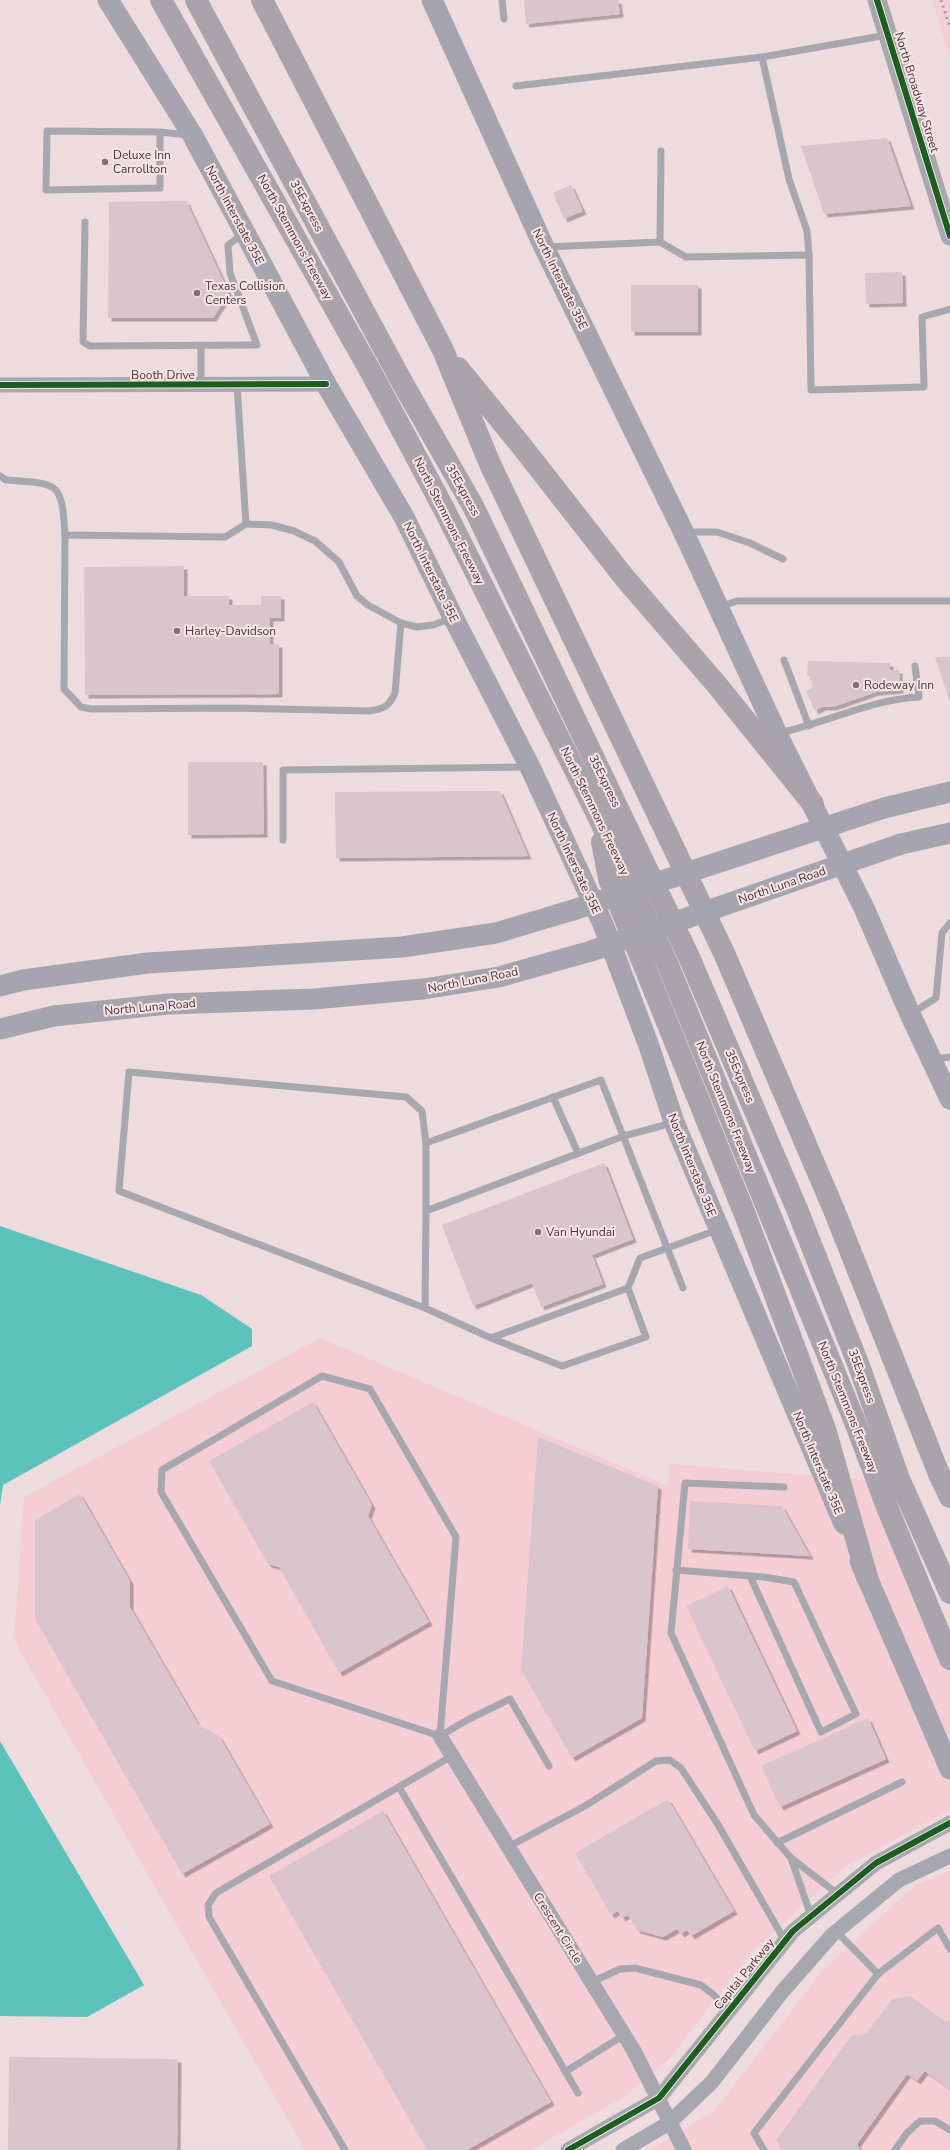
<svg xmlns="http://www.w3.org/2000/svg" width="950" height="2150" font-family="'Nunito Sans',sans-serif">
	<defs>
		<filter id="shadow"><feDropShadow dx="3.5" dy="3.5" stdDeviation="0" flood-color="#0004"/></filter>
	</defs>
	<rect width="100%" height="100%" fill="#eddbde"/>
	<!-- built -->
	<g fill="#f5ced5">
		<path d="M932,0h18v58z"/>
		<path d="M320,1338l348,148 2,-22 210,17 70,159v170l-104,56 -93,85 -84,108 -44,37 -94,54h-226l-291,-510 10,-143z"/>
		<path d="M950,1871v279h-300l64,-39 109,-141 92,-85z"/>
	</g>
	<!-- water -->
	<g fill="#5dc1bc">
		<path d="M0,1226l201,69 51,34v17l-249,139 -3,20z"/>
		<path d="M0,1741l144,244 -57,32 -87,-1z"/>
	</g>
	<!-- building -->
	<g fill="#dbc5cd" filter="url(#shadow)">
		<path d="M524,0h94l2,14 -94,10z"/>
		<path d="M887,138l24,68 -87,8 -23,-68z"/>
		<path d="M571,185l12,26 -19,8 -11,-26z"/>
		<path d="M186,201l43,92 -16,25h-105l1,-116z"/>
		<path d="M902,272l1,31 -37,1 -1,-31z"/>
		<rect x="631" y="285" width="67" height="47"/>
		<path d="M184,566v30h45v9h32v-9h20v22h-11v26h9v50l-194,1 -1,-128z"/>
		<path d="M935,657h15v46z"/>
		<path d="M808,661l82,2v7h9l1,20 -24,2 -43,15h-11l-7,4 -9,-20 6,-3v-7l-3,-1 1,-4h-3z"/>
		<path d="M188,762h75l1,72 -76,1z"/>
		<path d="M500,791l28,65 -192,2 -1,-66z"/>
		<path d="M604,1163l29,76 -41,16 11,29 -62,23 -9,-24 -59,23 -31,-81z"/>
		<path d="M313,1402l59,103 -4,11 61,106 -90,51 -60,-106 -11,-3 -59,-103z"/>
		<path d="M538,1437l120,49 -16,232 -70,40 -51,-88z"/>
		<path d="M80,1494l50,87v26l68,117 21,12 51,88 -88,50 -147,-255v-99z"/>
		<path d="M690,1501l92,5 28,50 -122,-7z"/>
		<path d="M728,1586l69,145 -42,20 -69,-145z"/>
		<path d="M868,1718l18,41 -106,48 -19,-41z"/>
		<path d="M668,1799l66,112 -43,25 -4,-6 -6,4 -4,-5 -14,8 -26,-7 -9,-15 -6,3 -4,-7 -7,4 -36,-62z"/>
		<path d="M383,1811l168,291 -84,48h-40l-158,-274z"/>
		<path d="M910,1996l35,25 5,-1v69l-25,-18 -8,10 -10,-7 -50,70 3,6h-79l-5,-10 75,-104 16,-3 25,-34z"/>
		<path d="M9,2057l169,2 -1,91h-169z"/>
	</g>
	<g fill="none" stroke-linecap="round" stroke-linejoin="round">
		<!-- service -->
		<g stroke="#a6a7af" stroke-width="7">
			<path d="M502,0l2,19"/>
			<path d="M516,86l246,-29"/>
			<path d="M160,132v56l-114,2 1,-59 113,1 28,3"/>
			<path d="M85,222l-2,120 7,4 167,-1 -27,-72 -2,-28 15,-11"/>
			<path d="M660,242l1,-91"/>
			<path d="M546,247l114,-5 26,15 123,-2 -2,-24 -18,-52 -27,-122 125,-22"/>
			<path d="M809,255l2,135 113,-3 -2,-70 28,-8"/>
			<path d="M201,385v-39"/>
			<path d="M237,385l9,139 26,1 22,6 21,10 24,21 18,34 11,9 33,18 16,4 16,-2 19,-7"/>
			<path d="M0,476l6,4c52,4 56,0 59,55l160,2 21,-13"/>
			<path d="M687,532h30l33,11 33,16"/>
			<path d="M65,535l-1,154 17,18 10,2 143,-1 135,3c14,-2 20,-4 26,-18l6,-70"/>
			<path d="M720,607l17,-6h213"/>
			<path d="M784,660l25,66"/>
			<path d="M779,733c47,-10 94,-34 140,-36l-4,-31"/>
			<path d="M283,840v-70l245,-3"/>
			<path d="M912,1013l24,-15 6,-65 8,-10"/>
			<path d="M934,1059l16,-2"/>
			<path d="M553,1097l25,56"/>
			<path d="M672,1123l-48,13 -198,75 -1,97 66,30 137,-50 12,-30 77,-28"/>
			<path d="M426,1211v-68l175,-63 82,208"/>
			<path d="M425,1308l-306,-117 10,-119 277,25 16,14 4,32"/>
			<path d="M491,1338l71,28 84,-29 -18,-49"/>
			<path d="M784,1487l-99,-4 -14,150 83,182 37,43"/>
			<path d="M676,1570l88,7 30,5 62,132 -35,18 -71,-156"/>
			<path d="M440,1736l16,-199 -86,-148 -48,-13 -160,94 -1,22 111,189 168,55 29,-17 41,-20 39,67"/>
			<path d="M399,1787l179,306"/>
			<path d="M777,1843l125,-61"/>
			<path d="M508,1847l77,-41 71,-45 14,-1 11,8 36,55 68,118"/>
			<path d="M811,1916l-20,-58 47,36"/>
			<path d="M878,1974l60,-46 12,21"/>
			<path d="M592,1982l28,-13 15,-1 66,17 13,10 14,16"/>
			<path d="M565,2072l59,-37"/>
			<path d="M345,2150l-136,-233 -1,-12 8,-12 236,-137"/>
			<path d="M764,2150l-10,-17 124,-159 -42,-43"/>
			<path d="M895,2150l12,-17 13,-12h15l15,9"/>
		</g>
		<!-- minor -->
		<g stroke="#a6a7af" stroke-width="15">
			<path d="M0,385l326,-1"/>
			<path d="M440,1736l194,315 50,99"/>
			<path d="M568,2150l91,-52 134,-167 83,-68 74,-40"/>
			<path d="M623,2150l46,-27 43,-41 70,-90 50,-57 67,-55 51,-24"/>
		</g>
		<!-- tertiary -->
		<path stroke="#a6a7af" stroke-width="19" d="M877,0l73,236"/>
		<!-- secondary -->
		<g stroke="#a6a5af" stroke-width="21">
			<path d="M108,0l85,136 133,248 78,133 49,100 77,150 73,157 46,122 25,76 170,402"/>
			<path d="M432,0l112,247 140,286 93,201 87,174 46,106 40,85"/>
			<path d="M884,808l66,-16"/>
			<path d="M901,844l49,-11"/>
			<path d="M0,986l23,-6 125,-17 254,-16 94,-14 77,-23"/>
			<path d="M0,1029l54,-13 114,-12 146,-5 109,-10 76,-12 92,-26"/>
			<path d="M860,1561l90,208"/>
		</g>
		<!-- motorway -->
		<g stroke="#a9a4ab" stroke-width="22">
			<path d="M161,0l211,374 73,137 152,303 70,149 190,464 32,85 61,147"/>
			<path d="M196,0l206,382 71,124 216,451 108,252 62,157 40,113 51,114"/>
			<path d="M262,0l181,350 47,114 234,489 110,257 105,264 11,23"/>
			<path d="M458,368l62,76 104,133 93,108 96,119"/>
			<path d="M602,842l7,37 135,333 81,217 42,148"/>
		</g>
		<!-- rail -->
		<path stroke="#a3a0a7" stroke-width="3" stroke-dasharray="2 4" stroke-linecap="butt" d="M941,0l9,27"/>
		<!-- secondary-bridge -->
		<g stroke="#a6a5af" stroke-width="21">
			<path d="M573,910l311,-102"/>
			<path d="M591,951l310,-107"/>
		</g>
		<!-- cycleway casing -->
		<g stroke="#f6e5e7" stroke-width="8">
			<g id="cycleway">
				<path d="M877,0l73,236"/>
				<path d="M0,385l326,-1"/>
				<path d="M568,2150l91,-52 134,-167 83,-68 74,-40"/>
			</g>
		</g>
		<!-- cycleway -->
		<use href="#cycleway" stroke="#1b5e20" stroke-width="6"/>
	</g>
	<!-- markers -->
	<g fill="#886c71" stroke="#f6e5e7" stroke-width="1.5">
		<circle cx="105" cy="162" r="4"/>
		<circle cx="197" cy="293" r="4"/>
		<circle cx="177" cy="631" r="4"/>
		<circle cx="856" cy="685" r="4"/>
		<circle cx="538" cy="1232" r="4"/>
	</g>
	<g text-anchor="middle" stroke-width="4" stroke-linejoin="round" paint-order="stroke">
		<!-- street labels -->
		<g font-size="12" fill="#513136" stroke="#f6e5e7">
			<text transform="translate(917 92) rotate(73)" y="4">North Broadway Street</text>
			<text transform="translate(307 206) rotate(62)" y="4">35Express</text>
			<text transform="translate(235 215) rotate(62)" y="4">North Interstate 35E</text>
			<text transform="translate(295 237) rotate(61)" y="4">North Stemmons Freeway</text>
			<text transform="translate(560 279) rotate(64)" y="4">North Interstate 35E</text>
			<text x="163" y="379">Booth Drive</text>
			<text transform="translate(463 490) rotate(61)" y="4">35Express</text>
			<text transform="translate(449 521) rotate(63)" y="4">North Stemmons Freeway</text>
			<text transform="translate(431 572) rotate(64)" y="4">North Interstate 35E</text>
			<text transform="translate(605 781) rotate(64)" y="4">35Express</text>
			<text transform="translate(595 811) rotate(64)" y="4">North Stemmons Freeway</text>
			<text transform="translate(574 863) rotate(65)" y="4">North Interstate 35E</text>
			<text transform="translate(782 885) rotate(-19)" y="4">North Luna Road</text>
			<text transform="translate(473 980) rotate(-11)" y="4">North Luna Road</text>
			<text transform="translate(150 1007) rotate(-5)" y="4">North Luna Road</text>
			<text transform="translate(740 1076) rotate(67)" y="4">35Express</text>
			<text transform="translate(726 1107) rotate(68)" y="4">North Stemmons Freeway</text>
			<text transform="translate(692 1165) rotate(68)" y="4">North Interstate 35E</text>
			<text transform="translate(862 1376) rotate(70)" y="4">35Express</text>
			<text transform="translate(848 1407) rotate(68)" y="4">North Stemmons Freeway</text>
			<text transform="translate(818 1463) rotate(67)" y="4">North Interstate 35E</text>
			<text transform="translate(558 1928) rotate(58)" y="4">Crescent Circle</text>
			<text transform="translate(744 1974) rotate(-51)" y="4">Capital Parkway</text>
		</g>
		<!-- poi labels -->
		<g font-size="12" fill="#513136" stroke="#f6e5e7" text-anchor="start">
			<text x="113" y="159">Deluxe Inn<tspan x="113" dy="14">Carrollton</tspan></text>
			<text x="205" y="290">Texas Collision<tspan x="205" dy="14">Centers</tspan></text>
			<text x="185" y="635">Harley-Davidson</text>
			<text x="864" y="689">Rodeway Inn</text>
			<text x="546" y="1236">Van Hyundai</text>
		</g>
	</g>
</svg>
